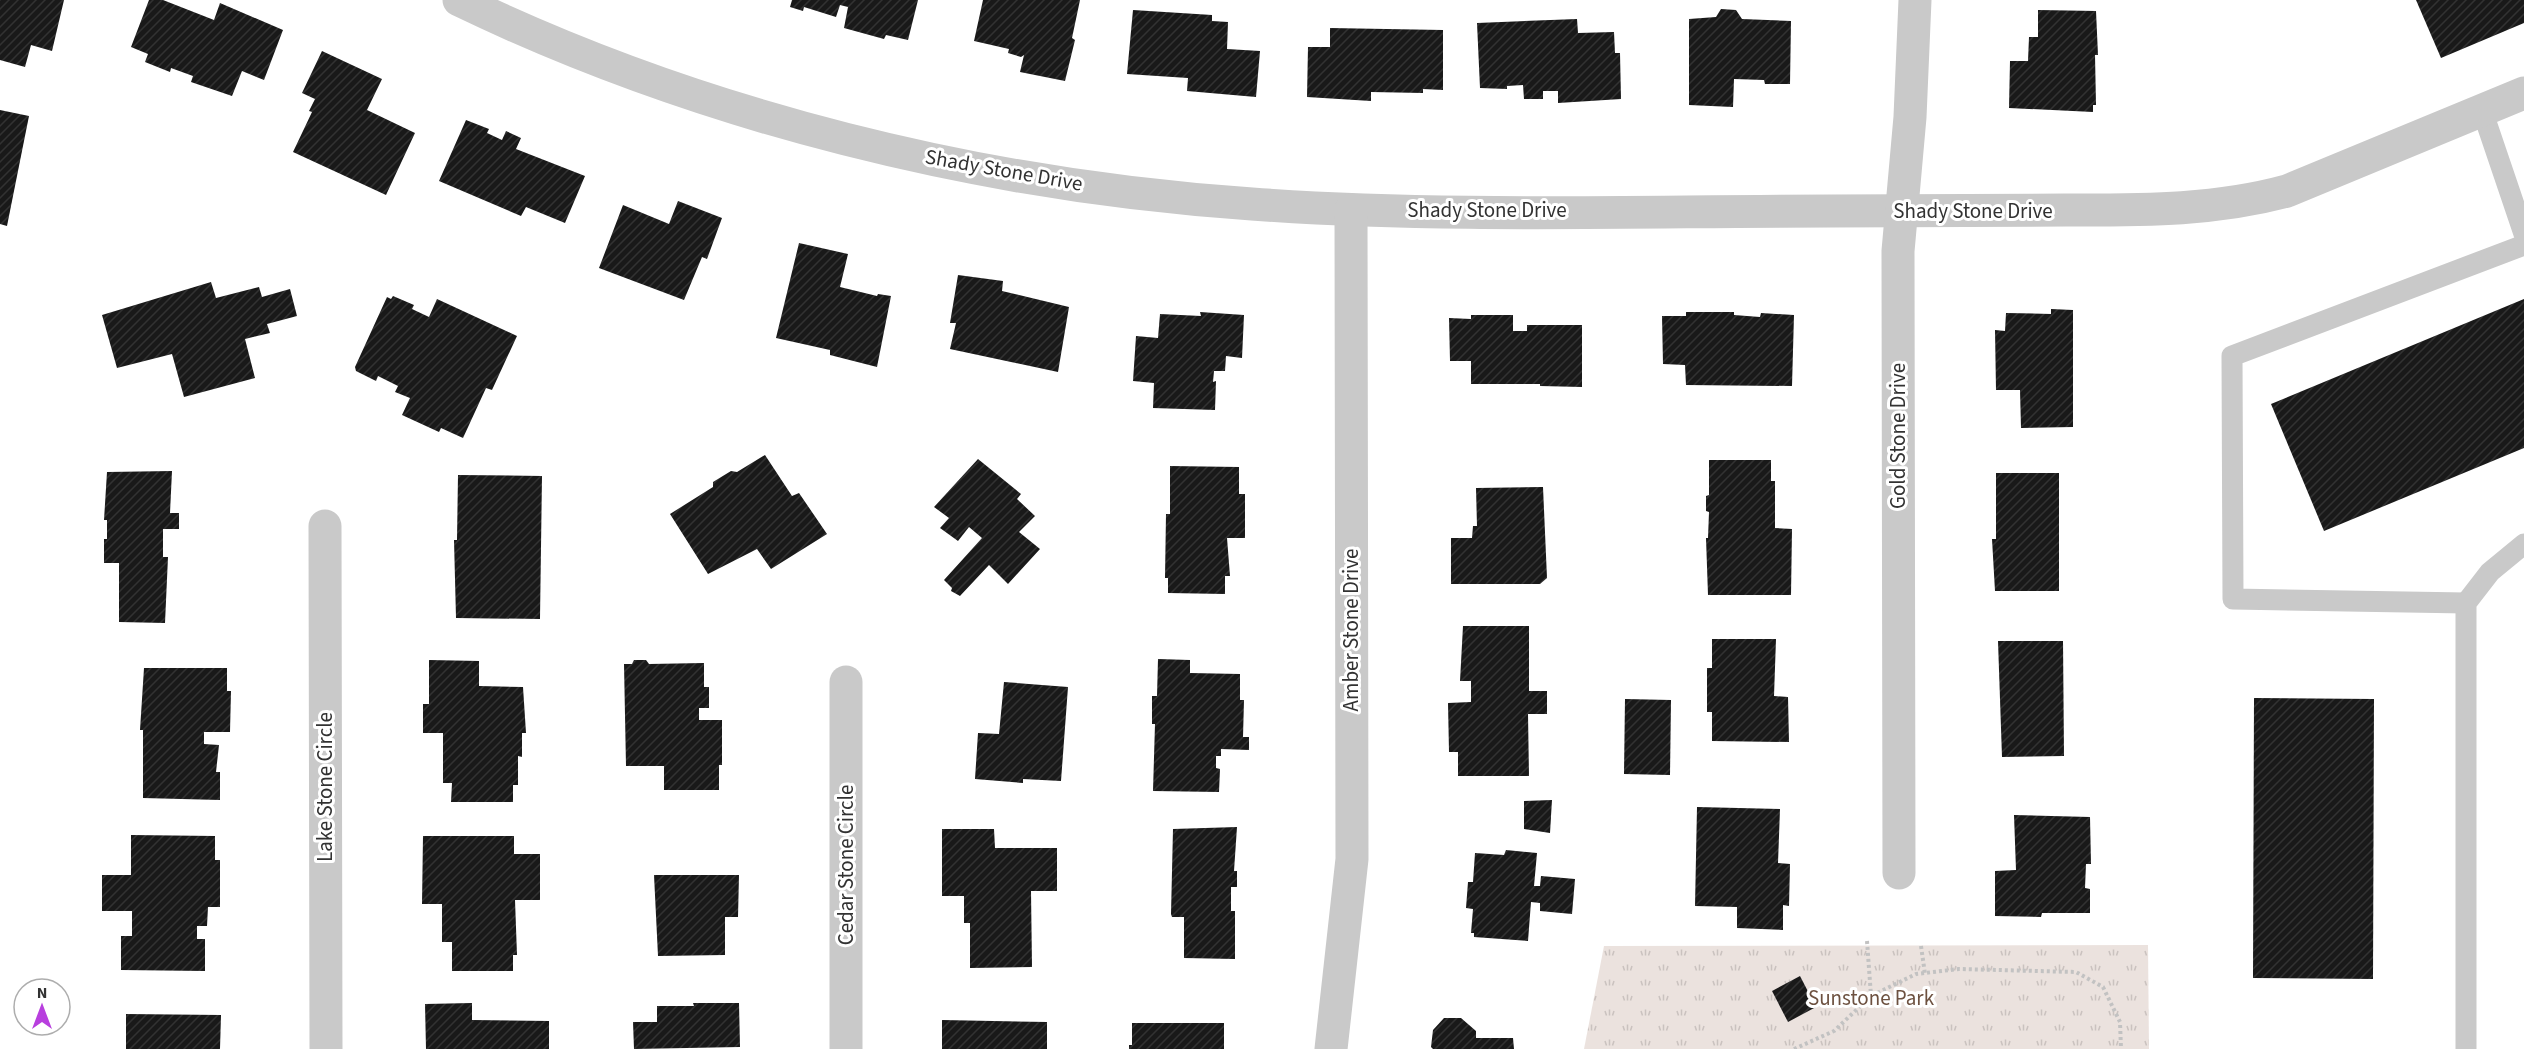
<svg xmlns="http://www.w3.org/2000/svg" width="2524" height="1049" font-family="'Source Sans 3',sans-serif">
	<defs>
		<pattern id="park-tufts" width="24" height="20" patternUnits="userSpaceOnUse" patternTransform="scale(1.5)"><rect width="24" height="20" fill="#ebe2de"/><path d="M3 7l-1-3M5 7V3M7 7l1-3M15 17l-1-3M17 17v-4M19 17l1-3" fill="none" stroke="#cac2bf"/></pattern>
		<pattern id="building-hatch" width="6" height="6" patternUnits="userSpaceOnUse" patternTransform="scale(1.5)"><rect width="6" height="6" fill="#191919"/><path d="M-1 1l2-2M0 6l6-6M5 7l2-2" fill="none" stroke="#323232"/></pattern>
	</defs>
	<rect width="100%" height="100%" fill="#fff"/>
	<!-- park -->
	<path fill="url(#park-tufts)" d="M2148,945l1,104h-565l20,-103z"/>
	<!-- building -->
	<g fill="url(#building-hatch)">
		<path d="M0,0h64l-12,51 -21,-6 -6,22 -25,-7z"/>
		<path d="M149,0h14l51,20 6,-17 63,27 -19,50 -22,-9 -10,25 -41,-14 2,-6 -22,-8 -1,4 -25,-10 3,-8 -17,-7z"/>
		<path d="M792,0h126l-10,40 -22,-5 -2,4 -40,-11 4,-21 -8,-2 -4,12 -32,-10 -1,4 -13,-4z"/>
		<path d="M983,0h97l-8,38 3,2 -10,41 -45,-9 4,-17 -3,2 -13,-4 1,-4 -35,-8z"/>
		<path d="M2416,0h108v23l-83,35z"/>
		<path d="M1721,9l15,1 6,9 49,2 -1,63h-25l-1,-4 -30,-1 -1,28 -44,-2v-86l27,-2z"/>
		<path d="M1133,10l79,5v6l16,1 -1,27 33,2 -4,46 -69,-6 1,-13 -61,-4z"/>
		<path d="M2038,10l58,1 2,44h-3l1,50h-3v7l-84,-4 1,-47h18l1,-24h9z"/>
		<path d="M1577,19l1,14 36,-1 1,21h5l1,46 -63,4v-12h-15v8h-19l-1,-14 -16,1v3l-27,-1 -3,-65z"/>
		<path d="M1330,28l113,2v60l-20,-1v4l-52,-1v9l-64,-4 1,-50h22z"/>
		<path d="M322,51l60,28 -15,31 48,23 -29,62 -93,-43 19,-40 -3,-1 6,-12 -13,-6z"/>
		<path d="M0,110l29,6 -22,110 -7,-2z"/>
		<path d="M466,120l23,9 -2,4 15,7 4,-9 15,7 -5,11 69,27 -20,47 -39,-16 -5,9 -82,-35z"/>
		<path d="M678,201l44,17 -15,41 -5,-2 -18,43 -85,-32 24,-63 46,19z"/>
		<path d="M799,243l49,11 -8,33 37,9 1,-2 13,2 -14,71 -47,-12v-5l-54,-12z"/>
		<path d="M958,275l45,6 -1,10 67,16 -11,65 -108,-23 6,-26h-6z"/>
		<path d="M211,282l5,16 43,-11 3,10 28,-8 7,27 -30,8 3,9 -25,6 10,39 -71,19 -12,-43 -55,14 -15,-53z"/>
		<path d="M393,296l21,9 -2,4 17,8 8,-18 80,37 -25,54 -6,-2 -23,50 -22,-10 -2,4 -37,-17 8,-17 -15,-6 3,-6 -20,-10 -2,5 -20,-10 -1,-4 32,-70 4,2z"/>
		<path d="M2524,299v149l-200,83 -53,-127z"/>
		<path d="M2051,309l22,1v117l-52,1 -1,-38h-24l-1,-60 10,1 1,-18 45,1z"/>
		<path d="M1200,312l44,3 -2,43 -16,-2 -1,15h-11l-1,11 3,-1 -1,29 -62,-2 1,-25 -21,-2 3,-45 22,2 2,-24 41,2z"/>
		<path d="M1686,312h48v3l26,2 1,-4 33,2 -2,71 -106,-1 -1,-20 -22,-1 -1,-48h24z"/>
		<path d="M1471,315h42v16h14v-6h55v62l-42,-1v-2h-69v-23h-21l-1,-43 22,1z"/>
		<path d="M765,455l27,41 7,-3 28,41 -56,35 -14,-20 -49,25 -38,-60 43,-27v-5l18,-11 6,1z"/>
		<path d="M978,459l43,35 -4,5 18,17 -16,16 21,17 -32,35 -19,-19 -29,31 -9,-5 1,-3 -8,-8 38,-42 -13,-11 -11,14 -18,-13 9,-10 -15,-11z"/>
		<path d="M1709,460h62v21h4v47l17,1 -1,66h-83l-2,-57h2l1,-26 -3,-1v-15l3,-1z"/>
		<path d="M1170,466l69,1v27h6v44h-18l3,38h-5v18l-57,-1v-15h-3l1,-64h4z"/>
		<path d="M172,471l-2,42h9v16h-16v28h5l-3,66 -46,-1v-59h-15v-24h3v-19h-3l3,-48z"/>
		<path d="M1996,473h63v118h-64l-3,-52h4z"/>
		<path d="M458,475l84,1 -2,143 -84,-1 -2,-78h3z"/>
		<path d="M1543,487l4,91 -7,6h-89v-46h21l1,-12h4l-1,-38z"/>
		<path d="M1463,626h66v65h18v23h-19l1,62h-71v-24h-9l-1,-49 23,-1v-21h-11z"/>
		<path d="M1712,639h64l-2,57 14,1 1,45 -77,-1v-29h-5v-44h5z"/>
		<path d="M1998,641h65l1,115 -62,1z"/>
		<path d="M1158,659l32,1v13l50,1v26h4l-1,37h6v13l-28,-1v7h-5v12l4,1 -1,23 -66,-1 2,-67h-3v-28h5z"/>
		<path d="M429,660l50,1v25l44,1 3,46h-4v24l-4,-1v29h-5v17h-62l1,-19h-9v-50h-20v-29h6z"/>
		<path d="M634,660h12l3,4 55,-1v24h5v21h-10v12h23v45h-3v25h-55v-24h-38l-2,-102h8z"/>
		<path d="M144,668h83v23h4l-1,41h-26v12l15,1 -3,27h4v28l-77,-2v-68h-3z"/>
		<path d="M1004,682l64,5 -7,94 -38,-2v4l-48,-4 3,-46 21,1z"/>
		<path d="M2254,698l120,1 -1,280 -120,-1z"/>
		<path d="M1625,699l46,1 -1,75 -46,-1z"/>
		<path d="M1552,800l-2,33 -26,-4v-28z"/>
		<path d="M1697,807l83,2 -2,54 12,1 -1,42 -6,-1v25l-46,-2v-21l-42,-1z"/>
		<path d="M2014,815l76,2 1,47h-5l-1,24 5,1v24h-48l-1,4 -46,-1v-45l21,-1z"/>
		<path d="M1237,827l-3,44h3v16h-6v24h4v48l-51,-1v-41h-12l-1,-3 2,-85z"/>
		<path d="M942,829h52l1,19h62v43h-26l1,76 -62,1v-45h-6v-27h-22z"/>
		<path d="M131,835l84,1v24h5v47h-12l-1,19h-10v13h8v32l-84,-1v-34h11v-25h-30v-36h29z"/>
		<path d="M423,836h91v18h26v46h-25l2,55h-4v16h-61v-29h-10v-38h-20z"/>
		<path d="M1506,850l31,3 -3,33h6l1,-10 34,3 -3,35 -32,-3v-8l-9,-1 -3,39 -54,-4v-4h-3l2,-24 -7,-1 2,-26h5l2,-29 29,2z"/>
		<path d="M654,875h85l-1,42h-13v38l-67,1z"/>
		<path d="M1800,976l16,31 -28,15 -16,-31z"/>
		<path d="M472,1003v17l77,1v28h-123l-1,-45z"/>
		<path d="M693,1003h46l1,44 -106,2 -1,-27h24v-16h37z"/>
		<path d="M126,1014l95,1 -1,34h-94z"/>
		<path d="M1444,1018h17l15,13v7h37l1,11h-81l-2,-2 2,-17z"/>
		<path d="M942,1020l105,2v27h-105z"/>
		<path d="M1132,1023h92v26h-95v-4h3z"/>
	</g>
	<g fill="none" stroke-linecap="round" stroke-linejoin="round">
		<!-- path -->
		<g stroke="#c2c2c2" stroke-width="4" stroke-dasharray="3 3" stroke-linecap="butt">
			<path d="M1867,941l4,55"/>
			<path d="M1921,946l4,28"/>
			<path d="M1794,1049l40,-18 37,-35 45,-22 43,-5 117,3 27,15 17,35 1,27"/>
		</g>
		<!-- service -->
		<g stroke="#c9c9c9" stroke-width="21">
			<path d="M2482,110l42,124"/>
			<path d="M2466,603l-233,-4 -1,-243 292,-111"/>
			<path d="M2466,1049v-446l24,-31 34,-28"/>
		</g>
		<!-- minor -->
		<g stroke="#c9c9c9" stroke-width="33">
			<path d="M459,0c243,117 524,186 793,204 192,14 386,7 579,7 78,0 156,0 234,-1 75,0 149,1 222,-19l237,-98"/>
			<path d="M325,526l1,523"/>
			<path d="M846,682v367"/>
			<path d="M1899,873l-1,-622 12,-134 5,-117"/>
			<path d="M1331,1049l21,-190 -1,-649"/>
		</g>
	</g>
	<g text-anchor="middle" stroke-width="6" stroke-linejoin="round" paint-order="stroke">
		<!-- street labels -->
		<g font-size="21" fill="#323232" stroke="#fff">
			<text transform="translate(1004 170) rotate(10)" y="7">Shady Stone Drive</text>
			<text x="1487" y="217">Shady Stone Drive</text>
			<text x="1973" y="218">Shady Stone Drive</text>
			<text transform="translate(1898 436) rotate(-90)" y="7">Gold Stone Drive</text>
			<text transform="translate(1351 630) rotate(-90)" y="7">Amber Stone Drive</text>
			<text transform="translate(325 787) rotate(-90)" y="7">Lake Stone Circle</text>
			<text transform="translate(846 865) rotate(-90)" y="7">Cedar Stone Circle</text>
		</g>
		<!-- park labels -->
		<g font-size="21" fill="#6d5140" stroke="#fff">
			<text x="1871" y="1005">Sunstone Park</text>
		</g>
	</g>
	<!-- north arrow -->
	<g transform="translate(42 1007)"><circle r="28" fill="#ffffff" stroke="#adadad" stroke-width="1.5"/>
	<path d="M0-4.5L10 22L0 15L-10 22Z" fill="#b83fde"/>
	<text y="-9" font-size="16" font-weight="bold" text-anchor="middle" fill="#323232">N</text>
	</g>
</svg>
